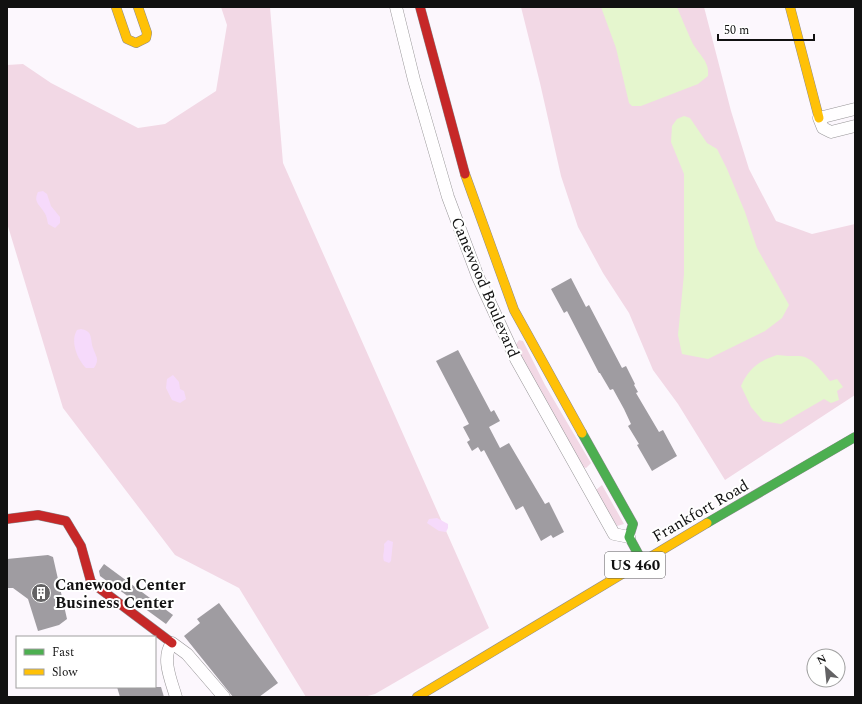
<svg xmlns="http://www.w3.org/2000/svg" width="862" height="704" font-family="Spectral,serif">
	<rect width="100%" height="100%" fill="#fcf7fd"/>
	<!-- green -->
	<g fill="#f2d8e5">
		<path d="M221,7h49l13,156 206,465 -114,66 -11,3h-58l-67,-109 -64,-33 -112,-147 -56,-185v-158l16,-1 28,19 87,45 27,-4 51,-33 11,-66z"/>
		<path d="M521,7h183l27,104 18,58 27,52 36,13 43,-10v171l-130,85 -47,-76 -25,-34 -24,-57 -26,-40 -25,-46 -17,-51 -21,-93z"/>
		<path d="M519,340l4,1 22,44 43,73 3,5 -5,5 -3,-1 -68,-121z"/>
		<path d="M602,485l22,39 -7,2 -21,-36z"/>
	</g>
	<!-- sand -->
	<g fill="#f6dafb">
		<path d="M43,191l4,3 4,12 9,11v6l-5,5 -7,-4c-1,-4 -1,-8 -4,-12 -4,-7 -11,-10 -6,-20z"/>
		<path d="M81,329c12,2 9,9 12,19 3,9 7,11 1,20h-8c-9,-9 -16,-27 -9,-38z"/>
		<path d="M173,375l6,7 1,7 4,2 2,8 -6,4 -8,-3 -6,-12 1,-9z"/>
		<path d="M437,518l11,6v4l-2,4 -7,-1 -12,-8 2,-4z"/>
		<path d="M388,540l5,2 -2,19 -2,2 -5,-2c-2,-5 1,-11 0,-17z"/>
	</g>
	<!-- water -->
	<g fill="#e5f6ce">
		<path d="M601,7h76c5,12 10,24 15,35 6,12 18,19 16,34l-10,8 -57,22h-9l-3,-3 -13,-55z"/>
		<path d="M684,116l6,2 17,25 10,6 10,20 18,43 12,36 32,57 -7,13 -17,13 -57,28 -26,-5 -4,-19 6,-61v-100l-13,-32 1,-16 5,-7z"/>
		<path d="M777,355c8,1 14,1 22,1 13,0 23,16 31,25l7,-2 6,8 -6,4 2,9 -8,3 -7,-4 -43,25 -18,-3 -12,-14 -10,-21c8,-18 18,-25 36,-31z"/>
	</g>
	<!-- building -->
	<g fill="#9f9ca1">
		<path d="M571,278l15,29 3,-2 33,63 4,-2 9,18 -1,1 4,7 -2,1 23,39 4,-2 14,26 -25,15 -15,-26 2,-1 -11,-18 3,-2 -7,-15 -11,-20 -3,1 -10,-17h-1l-32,-62 -3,2 -13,-24z"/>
		<path d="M458,350l33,62 3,-2 6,11 -11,6 11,21 9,-5 36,61 4,-2 15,30 -11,6 -2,-3 -10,6 -18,-35 -7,4 -32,-60 -3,2 -3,-5 -6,4 -5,-9 3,-2 -7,-13 6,-3 -33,-63z"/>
		<path d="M48,555l5,2 14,62 -8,6 -21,6 -10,-32 -15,-11h-6v-29z"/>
		<path d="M104,564l69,51 -7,9 -66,-48 -1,-5z"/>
		<path d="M219,603l59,80 -19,14h-26l-49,-61 16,-13 -3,-4z"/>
		<path d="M117,687h44l3,10h-44z"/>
	</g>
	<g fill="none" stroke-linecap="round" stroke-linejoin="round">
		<!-- street casing -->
		<g stroke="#979597" stroke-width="13">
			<g id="street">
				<path d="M396,7l18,73 34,117 30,80 38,82 98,175 15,3"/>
				<path d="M855,109l-36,9 4,10 8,4 24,-6"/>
				<path d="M176,697c-5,-17 -15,-39 -4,-54l15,11 37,43"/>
			</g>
		</g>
		<!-- fast casing -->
		<g stroke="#8d8b8e" stroke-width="10">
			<g id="fast">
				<path d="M582,433l51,91 -4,13 13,24"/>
				<path d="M707,523l148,-86"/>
			</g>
		</g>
		<!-- slow casing -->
		<g stroke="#8d8b8e" stroke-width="10">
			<g id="slow">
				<path d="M116,7l11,32 9,4 10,-5 1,-5 -9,-26"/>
				<path d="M790,7l29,111"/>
				<path d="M465,174l49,136 68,123"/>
				<path d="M417,697l290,-174"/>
			</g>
		</g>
		<!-- jam casing -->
		<g stroke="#8d8b8e" stroke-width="10">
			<g id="jam">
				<path d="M420,7l45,167"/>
				<path d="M7,519l31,-4 28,6 15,25 10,36 81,61"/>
			</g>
		</g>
		<!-- street -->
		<use href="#street" stroke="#fffeff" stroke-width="12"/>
		<!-- fast -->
		<use href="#fast" stroke="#4caf50" stroke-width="9"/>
		<!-- slow -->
		<use href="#slow" stroke="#ffc107" stroke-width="9"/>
		<!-- jam -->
		<use href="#jam" stroke="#c62828" stroke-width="9"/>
	</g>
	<!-- icons -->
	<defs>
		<g id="building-disc" transform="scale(1)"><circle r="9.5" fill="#636264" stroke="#fff"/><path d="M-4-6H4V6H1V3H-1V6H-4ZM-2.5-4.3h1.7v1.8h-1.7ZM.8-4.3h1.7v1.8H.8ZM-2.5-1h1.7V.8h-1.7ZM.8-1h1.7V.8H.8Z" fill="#fff"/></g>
	</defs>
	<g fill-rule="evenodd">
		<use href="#building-disc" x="41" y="593"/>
	</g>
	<g text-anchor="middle" stroke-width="4" stroke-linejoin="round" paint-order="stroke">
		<!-- shield labels -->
		<rect fill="#fff" stroke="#585858" stroke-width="1" x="605" y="552" width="60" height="26" rx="3"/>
		<g font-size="15" font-weight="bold" fill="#111">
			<text x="635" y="570">US 460</text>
		</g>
		<!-- street labels -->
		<g font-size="16" fill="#111" stroke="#fff">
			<text transform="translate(486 287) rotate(67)" y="6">Canewood Boulevard</text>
			<text transform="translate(700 510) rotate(-30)" y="6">Frankfort Road</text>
		</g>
		<!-- poi labels -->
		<g font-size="16" font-weight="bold" fill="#111" stroke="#fff" text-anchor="start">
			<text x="55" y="590">Canewood Center<tspan x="55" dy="18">Business Center</tspan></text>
		</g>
	</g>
	<!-- border -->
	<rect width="862" height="704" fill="none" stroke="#111111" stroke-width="16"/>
	<!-- legend -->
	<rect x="16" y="636" width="140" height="52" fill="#ffffff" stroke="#a0a0a0"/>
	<rect x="24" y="649" width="20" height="6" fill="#4caf50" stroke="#a0a0a0"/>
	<text x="52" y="656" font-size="12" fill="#111111">Fast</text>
	<rect x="24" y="669" width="20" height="6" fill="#ffc107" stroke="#a0a0a0"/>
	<text x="52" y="676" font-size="12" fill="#111111">Slow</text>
	<!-- north arrow -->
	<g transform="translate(826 668) rotate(333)"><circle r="19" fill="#ffffff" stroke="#a0a0a0"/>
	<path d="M0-3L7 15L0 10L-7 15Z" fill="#636264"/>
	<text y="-6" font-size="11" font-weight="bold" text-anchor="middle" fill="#111111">N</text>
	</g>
	<!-- scale -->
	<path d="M718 34v6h96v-6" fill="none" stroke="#111111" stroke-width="2"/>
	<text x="724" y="34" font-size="12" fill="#111111" stroke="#ffffff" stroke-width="3" paint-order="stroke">50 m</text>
</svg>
